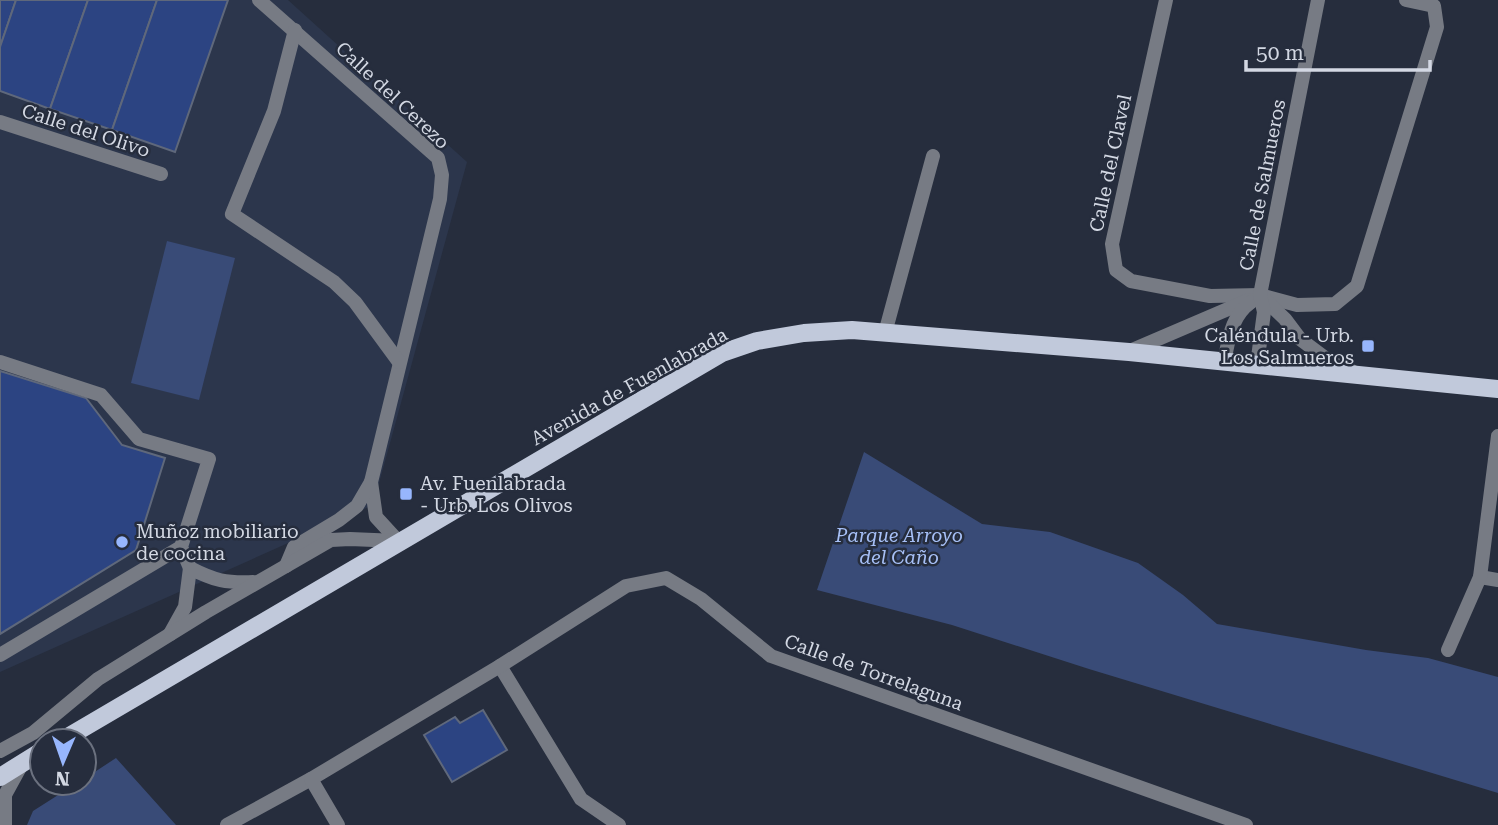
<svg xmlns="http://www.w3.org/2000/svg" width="1498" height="825" font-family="'Roboto Serif',serif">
	<rect width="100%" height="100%" fill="#262d3d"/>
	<!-- built -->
	<path fill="#2c364c" d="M0,0h288l179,162 -94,343 -373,167z"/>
	<!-- green -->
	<g fill="#394b77">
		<path d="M167,241l68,17 -36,142 -68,-17z"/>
		<path d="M864,452l118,72 68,8 88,31 45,32 34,29 149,26 62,8 70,19v116l-409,-124 -137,-44 -135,-35z"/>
		<path d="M116,758l60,67h-149l6,-14 44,-28h7v-4z"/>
	</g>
	<!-- building -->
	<g fill="#2c4482" stroke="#5f687b" stroke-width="2">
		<path d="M0,0h16l-16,47z"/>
		<path d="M16,0h72l-38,109 -50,-18v-44z"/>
		<path d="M88,0h69l-45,130 -62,-21z"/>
		<path d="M157,0h71l-53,152 -63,-22z"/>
		<path d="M0,371l86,27 36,47 43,13 -29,92 -136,84z"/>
		<path d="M483,710l24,40 -55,32 -28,-47 31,-18 5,6z"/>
	</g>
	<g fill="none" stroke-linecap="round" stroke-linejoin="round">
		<!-- service -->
		<g stroke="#777b84" stroke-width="14">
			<path d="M885,333l48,-177"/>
			<path d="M0,362l101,33 38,44 70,20 -28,88 9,21"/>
			<path d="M0,655l181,-108"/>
		</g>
		<!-- minor -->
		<g stroke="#777b84" stroke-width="14">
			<path d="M259,0l179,158 4,17 -2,24 -69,283 5,35 22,24"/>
			<path d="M1166,0l-54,244 4,26 15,11 79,15 50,-1 37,10 38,-1 22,-18 80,-259 -3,-21 -28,-6"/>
			<path d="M295,30l-21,81 -42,103 102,68 21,20 44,60"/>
			<path d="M0,122l161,52"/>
			<path d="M1261,296l24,23 15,20 32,24 20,8"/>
			<path d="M1130,351l119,-51"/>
			<path d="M1224,362c5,-23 7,-46 27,-60"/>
			<path d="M1257,365l7,-53 -4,-17 58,-295"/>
			<path d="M286,566l8,-19 45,-27 18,-14 14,-24"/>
			<path d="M1480,577l18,3"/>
			<path d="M170,634l15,-27 5,-39c25,13 36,15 63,14"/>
			<path d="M1448,650l32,-73 18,-141"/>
			<path d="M500,666l81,133 38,26"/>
			<path d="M0,751l33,-18 65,-54 108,-67 125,-72 19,-1 48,2"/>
			<path d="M5,825v-30l17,-31"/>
			<path d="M227,825l84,-46"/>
			<path d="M338,825l-27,-46 189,-113 126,-80 40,-8 35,21 70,57 475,169"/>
		</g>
		<!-- primary -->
		<g stroke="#c1c9db" stroke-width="18">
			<path d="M61,741l661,-388 35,-12 47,-8 48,-3 277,22 369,37"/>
			<path d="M0,777l42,-26"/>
		</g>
	</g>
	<!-- markers -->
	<g fill="#97b6fd" stroke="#262d3d" stroke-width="2.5">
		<rect x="1361" y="339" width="14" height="14" rx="3.5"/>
		<rect x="399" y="487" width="14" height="14" rx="3.5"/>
		<circle cx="122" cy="542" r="7"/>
	</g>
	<g text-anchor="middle" stroke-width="5" stroke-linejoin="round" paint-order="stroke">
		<!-- street labels -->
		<g font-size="19" fill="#d3d8e3" stroke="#262d3d">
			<text transform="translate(393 95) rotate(43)" y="7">Calle del Cerezo</text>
			<text transform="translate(86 130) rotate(18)" y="7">Calle del Olivo</text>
			<text transform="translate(1110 163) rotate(-78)" y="7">Calle del Clavel</text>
			<text transform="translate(1262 185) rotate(-79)" y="7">Calle de Salmueros</text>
			<text transform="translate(629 386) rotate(-29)" y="7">Avenida de Fuenlabrada</text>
			<text transform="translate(874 672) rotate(20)" y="7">Calle de Torrelaguna</text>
		</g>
		<!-- poi labels -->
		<g font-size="19" fill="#d3d8e3" stroke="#262d3d" text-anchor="start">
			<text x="1354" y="342" text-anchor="end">Caléndula - Urb.<tspan x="1354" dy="22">Los Salmueros</tspan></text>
			<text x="420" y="490">Av. Fuenlabrada<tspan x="420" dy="22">- Urb. Los Olivos</tspan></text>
			<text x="136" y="538">Muñoz mobiliario<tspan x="136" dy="22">de cocina</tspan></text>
		</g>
		<!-- park labels -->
		<g font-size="19" font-style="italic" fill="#a7c0f7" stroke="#262d3d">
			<text x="899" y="542">Parque Arroyo<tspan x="899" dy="22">del Caño</tspan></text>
		</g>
	</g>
	<!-- north arrow -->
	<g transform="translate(63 762) rotate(182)"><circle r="33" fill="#262d3d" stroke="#6b717f" stroke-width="2"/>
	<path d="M0-5L12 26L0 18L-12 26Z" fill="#97b6fd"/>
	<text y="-10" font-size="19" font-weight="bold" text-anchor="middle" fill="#d3d8e3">N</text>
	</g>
	<!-- scale -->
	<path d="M1246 60v10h184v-10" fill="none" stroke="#d3d8e3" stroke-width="3.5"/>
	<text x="1256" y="60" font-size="21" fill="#d3d8e3" stroke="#262d3d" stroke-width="5" paint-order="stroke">50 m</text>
</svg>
